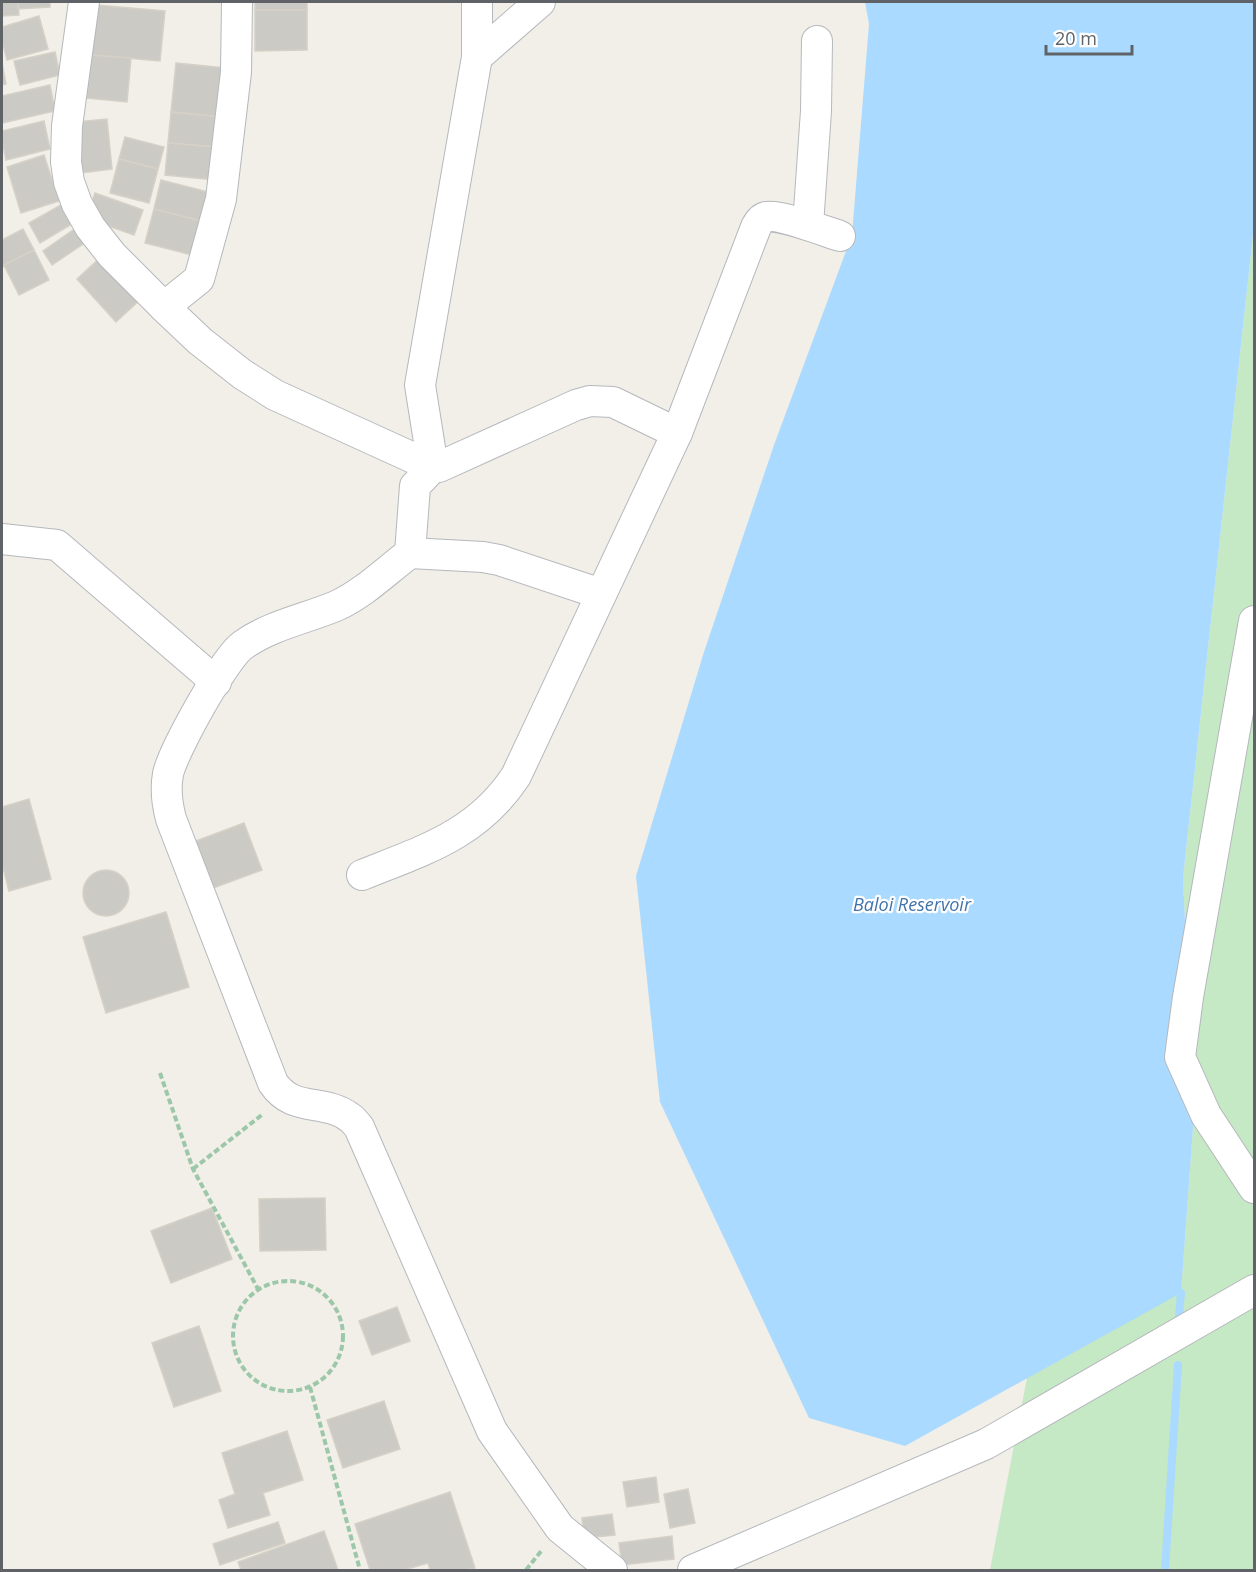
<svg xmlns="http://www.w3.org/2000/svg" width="1256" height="1572" font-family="'Open Sans',sans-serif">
	<rect width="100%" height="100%" fill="#f1efe8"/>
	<!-- green -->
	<path fill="#c5e8c5" d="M1254,225v1345h-264l37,-192 154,-86 13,-178 -11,-236z"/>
	<!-- water -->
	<path fill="#aadaff" d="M865,2h389v223l-71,653 11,236 -13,179 -276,153 -96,-28 -149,-316 -24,-226 68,-224 70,-207 78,-210 17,-211z"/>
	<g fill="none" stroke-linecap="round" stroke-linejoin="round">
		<!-- stream -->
		<g stroke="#aadaff" stroke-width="8">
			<path d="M1179,1316l2,-23"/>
			<path d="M1165,1570l13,-205"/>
		</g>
	</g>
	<!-- building -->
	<g fill="#cccac5" stroke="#d6d1c6" stroke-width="1.5">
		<path d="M2,2h16l1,13 -17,1z"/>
		<path d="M18,2h32v5l-32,2z"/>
		<rect x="255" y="2" width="52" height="8"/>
		<path d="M96,5l69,6 -5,50 -69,-6z"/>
		<path d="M255,10h52v40l-52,1z"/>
		<path d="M39,16l9,33 -41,11 -5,-19v-14z"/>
		<path d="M55,52l5,23 -40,10 -6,-24z"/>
		<path d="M91,55l40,3 -4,44 -40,-4z"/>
		<path d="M2,63l4,21 -4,1z"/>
		<path d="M176,63l60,6 -5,49 -60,-6z"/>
		<path d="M50,85l5,26 -53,12v-27z"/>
		<path d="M171,112l60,6 -3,30 -60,-5z"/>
		<path d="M107,119l5,50 -31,4 -5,-51z"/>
		<path d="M44,121l6,28 -44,11 -4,-19v-10z"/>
		<path d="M125,137l39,10 -6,22 -39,-10z"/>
		<path d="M168,143l60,5 -3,33 -60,-6z"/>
		<path d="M44,155l15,46 -38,12 -14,-46z"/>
		<path d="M119,159l39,10 -9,34 -39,-10z"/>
		<path d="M161,180l55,14 -7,29 -55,-14z"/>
		<path d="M95,193l48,17 -9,25 -48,-17z"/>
		<path d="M66,202l11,19 -37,22 -11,-20z"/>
		<path d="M154,209l55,14 -9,34 -55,-14z"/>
		<path d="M76,228l10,14 -34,23 -9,-14z"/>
		<path d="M23,229l11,21 -32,17v-27z"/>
		<path d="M34,250l15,30 -30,15 -15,-30z"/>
		<path d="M103,255l39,43 -26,24 -39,-43z"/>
		<path d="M29,799l22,80 -42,12 -7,-27v-57z"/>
		<path d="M244,823l18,47 -49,18 -17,-47z"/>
		<circle cx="106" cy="893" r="23"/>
		<path d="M166,912l23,75 -83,26 -23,-76z"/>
		<path d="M325,1198l1,52 -66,1 -1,-52z"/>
		<path d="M212,1208l20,51 -61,24 -20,-52z"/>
		<path d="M397,1307l13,34 -38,14 -13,-34z"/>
		<path d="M199,1326l22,65 -47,16 -22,-64z"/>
		<path d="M384,1401l16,48 -57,19 -16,-48z"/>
		<path d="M287,1431l16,49 -40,13 7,22 -42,13 -9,-28 16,-6 -13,-41z"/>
		<path d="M656,1477l3,25 -32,5 -4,-25z"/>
		<path d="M688,1489l7,34 -25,5 -6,-34z"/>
		<path d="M450,1492l25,76 -9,2h-36l-2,-7 -24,7h-34l-15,-46z"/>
		<path d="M612,1514l3,21 -31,3 -2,-20z"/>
		<path d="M278,1522l7,21 -65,22 -7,-21z"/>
		<path d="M324,1531l14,39h-97l-3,-8z"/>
		<path d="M672,1536l2,23 -52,6 -3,-22z"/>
	</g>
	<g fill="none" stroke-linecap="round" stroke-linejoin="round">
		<!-- street casing -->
		<g stroke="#b5b8bc" stroke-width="32">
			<g id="street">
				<path d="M84,2l-17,124 -1,36 3,20 8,22 13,23 22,28 52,52 36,34 42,33 33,21 158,72h6l137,-62 14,-4 23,1 64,31"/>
				<path d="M477,2v55l-57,328 13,82 -18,19 -5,67c-24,18 -47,41 -74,53 -31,13 -65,19 -93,39 -18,12 -70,106 -75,129 -3,16 -1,30 3,45l102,264c20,30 50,15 76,34 4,2 7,7 10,10l133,304 68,97 52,42"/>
				<path d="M477,57l63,-55"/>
				<path d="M808,225l8,-114 1,-70"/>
				<path d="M164,307l35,-28 22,-80 15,-127 1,-70"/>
				<path d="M2,539l55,6 159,137"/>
				<path d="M410,553l73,4 16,3 102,34"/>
				<path d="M1254,621l-66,376 -8,60 26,58 48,73"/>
				<path d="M362,875c62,-25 115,-40 154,-99l161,-343 79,-206c2,-4 5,-9 10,-10 11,-4 61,15 74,19"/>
				<path d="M693,1570l293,-126 268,-154"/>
			</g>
		</g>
		<!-- path -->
		<g stroke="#9cc7a9" stroke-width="4" stroke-dasharray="6 3" stroke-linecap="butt">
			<path d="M160,1073l33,96 65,120"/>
			<path d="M193,1169l70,-55"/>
			<circle cx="288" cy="1336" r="55"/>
			<path d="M310,1387l50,183"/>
			<path d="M526,1570l16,-20"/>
		</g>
		<!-- street -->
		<use href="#street" stroke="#fff" stroke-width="30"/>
	</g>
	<g text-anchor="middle" stroke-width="4.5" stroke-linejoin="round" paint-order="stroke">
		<!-- water labels -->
		<g font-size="18" font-style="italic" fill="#4174aa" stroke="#fff">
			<text x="912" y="911">Baloi Reservoir</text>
		</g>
	</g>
	<!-- border -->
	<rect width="1256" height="1572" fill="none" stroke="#5f6368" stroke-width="6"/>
	<!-- scale -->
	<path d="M1046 45v9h86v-9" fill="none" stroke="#5f6368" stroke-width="3"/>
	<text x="1055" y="45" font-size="18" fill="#5f6368" stroke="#ffffff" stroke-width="4.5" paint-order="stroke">20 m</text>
</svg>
